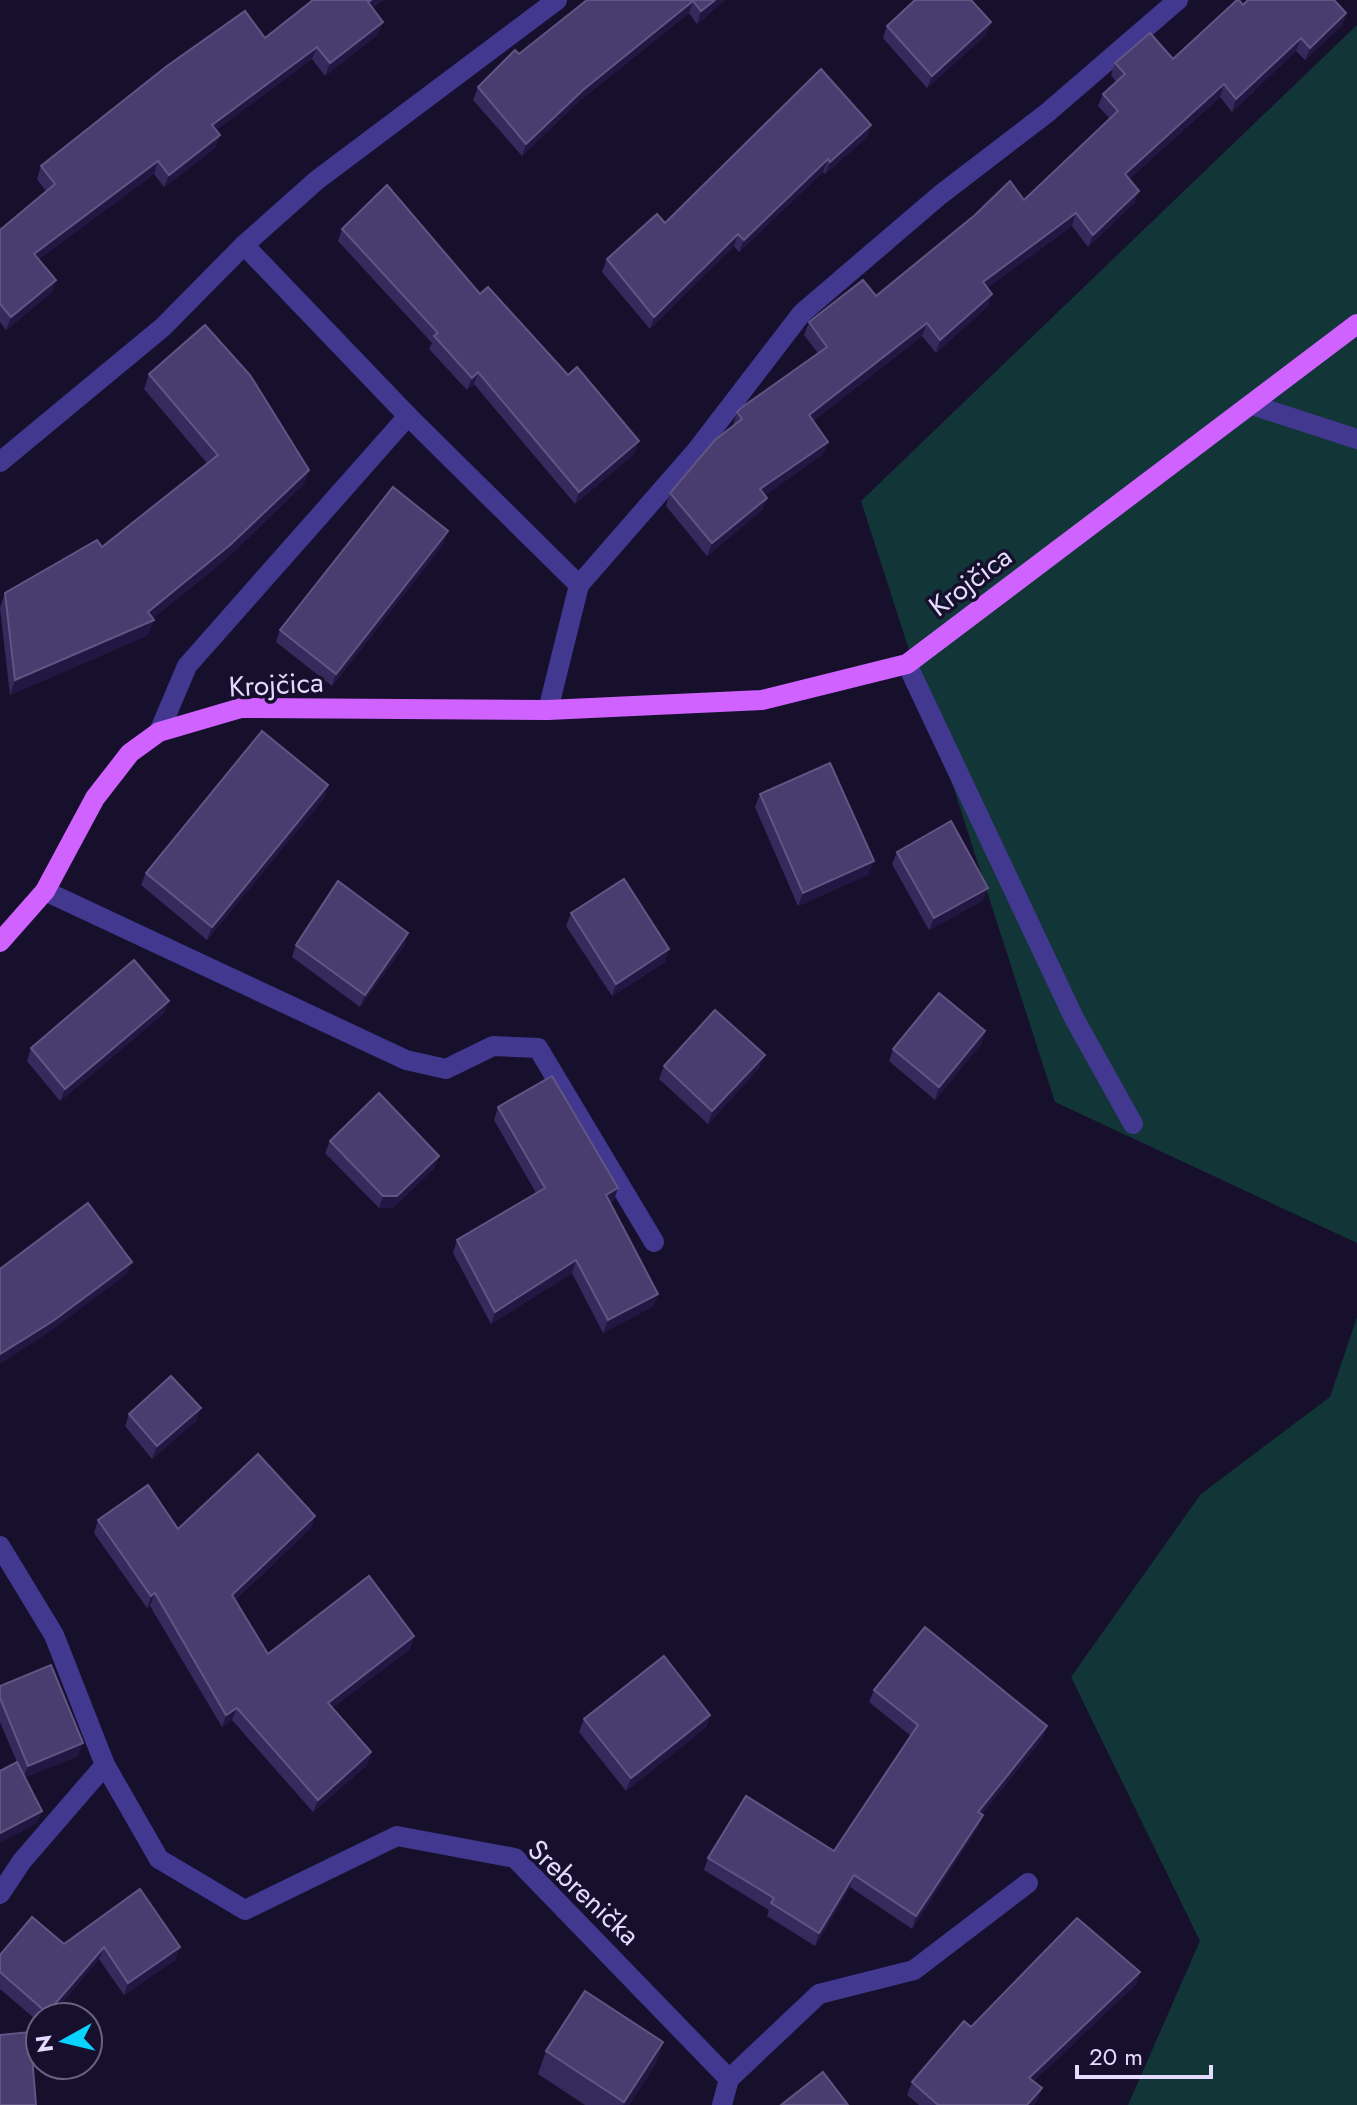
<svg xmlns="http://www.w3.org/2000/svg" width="1357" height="2105" font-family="Jost,sans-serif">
	<rect width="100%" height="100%" fill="#17102d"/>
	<!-- green -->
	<g fill="#123638">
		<path d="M1357,25v1218l-302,-141 -194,-601z"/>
		<path d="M1357,1317v788h-229l72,-164 -129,-264 130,-183 129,-97z"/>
	</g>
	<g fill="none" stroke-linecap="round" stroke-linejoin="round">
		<!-- minor -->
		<g stroke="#42388f" stroke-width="20">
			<path d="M244,245l164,171 171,169"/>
			<path d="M1252,405l105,34"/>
			<path d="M0,462l163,-135 81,-82 73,-65 240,-180"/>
			<path d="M907,664l167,354 59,106"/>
			<path d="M548,710l31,-125 117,-134 106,-138 138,-118 107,-82 131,-113"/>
			<path d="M159,732l28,-66 221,-250"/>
			<path d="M45,891l361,169 40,9 47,-23 45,2 116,194"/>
			<path d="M0,1546l54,89 51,130 54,94 86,51 152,-74 118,22 214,221 90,-85 95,-24 114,-87"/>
			<path d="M0,1894l22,-33 83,-96"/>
			<path d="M722,2105l7,-26"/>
		</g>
		<!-- major -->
		<path stroke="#d063ff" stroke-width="20" d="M0,942l45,-51 50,-93 35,-45 29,-21 82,-24 307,2 214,-10 145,-36 450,-340"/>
	</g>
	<!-- wall -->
	<g fill="#36295c">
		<path d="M313,0h70l-11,8 11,14 -5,12 -53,42 -13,-17 -96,71 4,5 -5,13 -51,39 -10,-13 -115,85 17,21 -5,13 -45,37 -6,-8v-92l46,-39 -9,-12 4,-13 224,-128z"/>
		<path d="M587,0h138l-28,24 -8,-11 -111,89 -56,54 -49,-56 5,-13z"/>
		<path d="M1243,5l103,8 -4,12 -37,35 -9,-9 -64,61 -12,-15 -91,82 10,12 -5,12 -46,44 -16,-21 -85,62 1,18 -52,47 -14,-17 -109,85 15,21 -5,12 -58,41 2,3 -5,12 -55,46 -41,-50 4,-13 63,-67v-1l4,-13 81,-59 -14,-18 5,-13 67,-26 148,-96 86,-81 -12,-13 5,-12 13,-12 -5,-7 4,-12 58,-4z"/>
		<path d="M887,26l99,9 -59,53 -44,-50z"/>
		<path d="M871,125l-4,12 -42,37 -2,-2 -84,80 -5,-6 -84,83 -48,-57 5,-13 58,-36z"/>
		<path d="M342,229l138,65 155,159 -60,51 -101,-120 -7,6 -38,-41 3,-6 -94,-102z"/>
		<path d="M149,374l155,110 -79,76 -72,58 -5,17 -138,60 -10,-87 5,-15 97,-46 105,-84 -63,-74z"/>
		<path d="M444,543l-112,143 -56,-44 4,-12z"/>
		<path d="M328,785l-4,13 -117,142 -66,-55 5,-12z"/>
		<path d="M760,794l109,80 -71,32 -43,-99z"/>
		<path d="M897,852l86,48 -54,30 -37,-66z"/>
		<path d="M571,913l94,49 -53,34 -46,-70z"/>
		<path d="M296,945l108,1 -44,61 -68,-50z"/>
		<path d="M164,1013l-104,88 -33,-40 4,-13z"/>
		<path d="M985,1031l-4,13 -46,56 -46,-39 4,-12z"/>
		<path d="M664,1066l96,1 -52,57 -49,-45z"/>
		<path d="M498,1107l116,93 -4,3 48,91 -5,12 -50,27 -31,-60 -81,51 -38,-71 4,-13 79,-47 -42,-73z"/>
		<path d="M330,1141l109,15 -5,12 -41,40h-14l-54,-55z"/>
		<path d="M129,1414l67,7 -44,38 -27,-33z"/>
		<path d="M315,1516l-4,12 -76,72 33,54 146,-18 -4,13 -78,59 39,44 -4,13 -54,47 -81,-92 -10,7 -72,-121 -3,2 -53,-75 4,-13 80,9z"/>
		<path d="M0,1686l78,70 -53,21 17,34 -5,12 -20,-61 -17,-40z"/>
		<path d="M874,1690l173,36 -5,13 -60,75 1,1 -5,12 -66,102 -62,-42 -35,59 -48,-30 2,-6 -65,-40 4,-12 126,-7 77,-115 -42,-34z"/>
		<path d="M710,1715l-4,12 -80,64 -47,-59 5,-13z"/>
		<path d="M64,1944l116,3 -5,13 -51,35 -25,-36 -49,58h-10v6l-40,-34v-34z"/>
		<path d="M1140,1972l-4,12 -102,97 8,7 -5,13 -3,4h-115l-12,-10 5,-13 59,-55z"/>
		<path d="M663,2042l-8,23 -26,40h-44l-47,-31 8,-23z"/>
	</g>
	<!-- shaded-wall -->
	<g fill="#221742">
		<path d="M371,0h12l-20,15 5,-13z"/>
		<path d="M715,0h10l-28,24 4,-13z"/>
		<path d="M693,1l-4,12 -111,89 -56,54 4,-12 57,-54z"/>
		<path d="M1346,13l-4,12 -37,35 5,-12z"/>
		<path d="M383,22l-5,12 -53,42 5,-13z"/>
		<path d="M991,22l-5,13 -59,53 5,-12z"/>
		<path d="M1301,38l-5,13 -64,61 4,-13z"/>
		<path d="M317,47l-5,12 -105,78 5,-12z"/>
		<path d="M1224,84l-4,13 -100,90 5,-13z"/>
		<path d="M871,125l-4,12 -42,37 5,-12z"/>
		<path d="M220,135l-5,13 -51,39 5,-12z"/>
		<path d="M828,159l-5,13 -84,80 5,-12z"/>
		<path d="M158,161l-4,13 -124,92 4,-12z"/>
		<path d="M1139,191l-5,12 -46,44 5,-12z"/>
		<path d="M1076,213l-4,13 -94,69 5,-13z"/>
		<path d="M738,234l-4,12 -84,83 4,-12z"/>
		<path d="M56,280l-5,13 -45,37 5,-13z"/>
		<path d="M992,294l-4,12 -52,47 4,-13z"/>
		<path d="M927,323l-5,13 -118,92 5,-13z"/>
		<path d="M478,372l-4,12 -7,6 5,-12z"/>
		<path d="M639,441l-4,12 -60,51 4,-12z"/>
		<path d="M828,442l-5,12 -68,48 5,-13z"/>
		<path d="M309,470l-5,14 -79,76 -77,62 6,-2 -6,15 -138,60 5,-15 133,-68z"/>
		<path d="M767,498l-5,12 -55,46 5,-13z"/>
		<path d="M448,531l-4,12 -112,143 4,-12z"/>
		<path d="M328,785l-4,13 -117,142 5,-13z"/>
		<path d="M874,861l-5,13 -71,32 5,-13z"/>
		<path d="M988,888l-5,12 -54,30 5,-12z"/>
		<path d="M408,933l-4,13 -44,61 5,-12z"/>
		<path d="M669,949l-4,13 -53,34 4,-12z"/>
		<path d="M169,1001l-5,12 -104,88 5,-12z"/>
		<path d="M985,1031l-4,13 -46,56 4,-13z"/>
		<path d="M765,1055l-5,12 -52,57 4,-13z"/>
		<path d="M439,1156l-5,12 -41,40h-14l4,-12z"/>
		<path d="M618,1188l-4,12 -13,8 5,-13z"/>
		<path d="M576,1260l-4,13 -81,51 4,-12z"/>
		<path d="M132,1262l-5,12 -79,59 -48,31v-10z"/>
		<path d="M658,1294l-5,12 -50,27 5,-13z"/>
		<path d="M201,1408l-5,13 -44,38 5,-13z"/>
		<path d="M315,1516l-4,12 -84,79 5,-12z"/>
		<path d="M155,1593l-5,13 -3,2 4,-12z"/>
		<path d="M414,1636l-4,13 -87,66 5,-12z"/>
		<path d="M237,1708l-5,12 -10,7 4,-12z"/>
		<path d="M710,1715l-4,12 -80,64 5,-13z"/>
		<path d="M1047,1726l-5,13 -68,85 4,-12z"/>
		<path d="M83,1743l-5,13 -55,22 5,-12z"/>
		<path d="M371,1752l-4,13 -54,47 5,-12z"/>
		<path d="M42,1811l-5,12 -37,20v-10z"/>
		<path d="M983,1815l-5,12 -66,102 4,-13z"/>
		<path d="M854,1875l-4,12 -35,59 4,-13z"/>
		<path d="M104,1947l-5,12 -49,58h-4l1,-4z"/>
		<path d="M180,1947l-5,13 -51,35 4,-12z"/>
		<path d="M1140,1972l-4,12 -111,106 4,-12z"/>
		<path d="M663,2042l-8,23 -26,40h-6z"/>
		<path d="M1042,2088l-5,13 -3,4h-7z"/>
	</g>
	<!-- building -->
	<g fill="#493c6e" stroke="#615584" stroke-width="2">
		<path d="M313,0h58l-3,2 15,20 -53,41 -13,-16 -105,78 8,10 -51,40 -11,-14 -124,93 22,26 -45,37 -11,-13v-74l55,-46 -14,-18 126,-100 78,-55 20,27z"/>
		<path d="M587,0h128l-14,11 -8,-10 -110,89 -57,54 -48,-57 37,-37 4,4z"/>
		<path d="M915,0h56l20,22 -59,54 -45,-50z"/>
		<path d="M1237,0h2l4,5 5,-5h86l12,13 -36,35 -9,-10 -65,61 -12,-15 -99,90 14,17 -46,44 -17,-22 -93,69 9,12 -52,46 -13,-17 -118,92 19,27 -68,47 7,9 -55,45 -42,-50 45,-53 27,-21 -5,-7 4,-4 86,-61 -18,-25 54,-42 13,16 99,-81 35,-34 14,19 94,-89 -15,-17 22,-20 -10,-11 35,-30 23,26z"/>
		<path d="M821,69l50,56 -41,37 -2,-3 -84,81 -6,-6 -84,83 -47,-58 50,-45 8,9z"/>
		<path d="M387,185l93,109 8,-7 80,88 9,-8 62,74 -60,51 -101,-120 -6,6 -38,-42 4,-3 -96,-104z"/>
		<path d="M205,325l45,50 59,95 -79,75 -82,67 6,8 -139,60 -10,-87 92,-53 5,7 116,-92 -69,-81z"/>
		<path d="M393,487l55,44 -112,143 -56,-44z"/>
		<path d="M262,731l66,54 -116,142 -66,-54z"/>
		<path d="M830,763l44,98 -71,32 -43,-99z"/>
		<path d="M951,821l37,67 -54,30 -37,-66z"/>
		<path d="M624,879l45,70 -53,35 -45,-71z"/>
		<path d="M338,881l70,52 -43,62 -69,-50z"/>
		<path d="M134,960l35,41 -104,88 -34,-41z"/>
		<path d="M939,993l46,38 -46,56 -46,-38z"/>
		<path d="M715,1010l50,45 -53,56 -48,-45z"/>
		<path d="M552,1076l66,112 -12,7 52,99 -50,26 -32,-60 -81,52 -38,-72 88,-52 -47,-81z"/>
		<path d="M379,1093l60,63 -42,40h-14l-53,-55z"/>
		<path d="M88,1203l44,59 -79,59 -53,33v-85z"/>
		<path d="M171,1376l30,32 -44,38 -28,-32z"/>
		<path d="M258,1454l57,62 -83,79 36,59 101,-78 45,60 -86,67 43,49 -53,48 -81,-92 -11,7 -71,-122 -4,3 -53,-76 50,-35 30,44z"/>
		<path d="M925,1627l122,99 -69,86 5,3 -67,101 -62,-41 -35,58 -48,-30 3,-5 -66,-40 38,-62 88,55 84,-126 -44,-35z"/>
		<path d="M664,1656l46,59 -79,63 -47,-59z"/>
		<path d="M51,1665l32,78 -55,23 -28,-68v-12z"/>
		<path d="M17,1762l25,49 -42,22v-62z"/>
		<path d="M140,1889l40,58 -52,36 -24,-36 -57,66 -47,-41v-17l32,-38 32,27z"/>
		<path d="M1077,1918l63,54 -111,106 13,10 -15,17h-89l-26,-23 52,-61 7,6z"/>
		<path d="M585,1991l78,51 -39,60 -78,-51z"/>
		<path d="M30,2032l6,73h-36v-70z"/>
		<path d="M823,2072l25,33h-67z"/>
	</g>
	<g text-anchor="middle" stroke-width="7" stroke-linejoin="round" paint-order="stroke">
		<!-- street labels -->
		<g font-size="28" fill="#e3dcff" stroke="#17102d">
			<text transform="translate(970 581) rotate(-37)" y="10">Krojčica</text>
			<text transform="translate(276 684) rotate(-3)" y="10">Krojčica</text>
			<text transform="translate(584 1892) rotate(43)" y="10">Srebrenička</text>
		</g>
	</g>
	<!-- north arrow -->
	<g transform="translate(64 2041) rotate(262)"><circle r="38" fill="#17102d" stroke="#696281" stroke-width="2"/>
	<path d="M0-6L14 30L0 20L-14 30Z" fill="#08d4ff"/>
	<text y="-12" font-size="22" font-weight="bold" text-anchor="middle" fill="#e3dcff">N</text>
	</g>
	<!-- scale -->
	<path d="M1077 2065v12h134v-12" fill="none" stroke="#e3dcff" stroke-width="4"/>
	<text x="1089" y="2065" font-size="24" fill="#e3dcff" stroke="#17102d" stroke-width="6" paint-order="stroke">20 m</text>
</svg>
